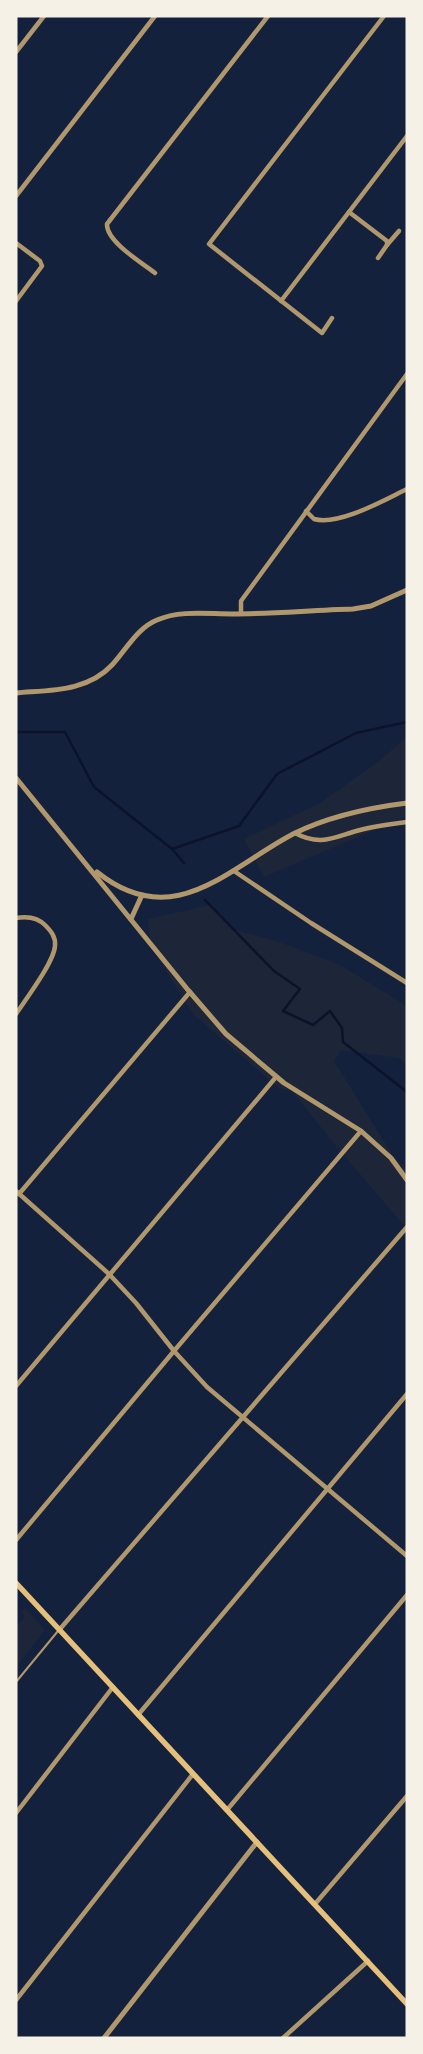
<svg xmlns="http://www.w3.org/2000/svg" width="423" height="2054" font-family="Cabin,sans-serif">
	<rect width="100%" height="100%" fill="#14213d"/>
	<!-- green -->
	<g fill="#1d2539">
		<path d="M407,737v79l-143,61 -20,-38 76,-36 58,-41z"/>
		<path d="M210,905l23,24 49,14 58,22 67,41v58l-8,-6 -58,-8 -7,11 61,98 12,10v60l-66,-77 -49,-61 -13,-3 -85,-73 -43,-68 -3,-28z"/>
		<path d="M25,1608l20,22 -29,37v-41l9,-8 -3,-6z"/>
	</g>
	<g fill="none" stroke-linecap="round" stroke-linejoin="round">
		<!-- stream -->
		<g stroke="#0b132b" stroke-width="2.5">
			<path d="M16,732h49l29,55 78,62 67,-23 38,-52 79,-41 51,-11"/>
			<path d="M172,849l12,14"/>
			<path d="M205,900l69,71 26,18 -17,22 30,14 17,-14 12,17 1,14 64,50"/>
		</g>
		<!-- service -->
		<path stroke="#b1986c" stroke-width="2" d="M16,1682l42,-51"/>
		<!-- minor -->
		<g stroke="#b1986c" stroke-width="4.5">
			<path d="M16,52l28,-36"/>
			<path d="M16,196l139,-180"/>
			<path d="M349,212l38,29v4l-9,13"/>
			<path d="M16,243l24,18 2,5 -26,35"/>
			<path d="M387,245l12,-14"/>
			<path d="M155,273c-13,-10 -49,-32 -48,-49l161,-208"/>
			<path d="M281,301l126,-165"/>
			<path d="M332,318l-10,15 -113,-89 175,-228"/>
			<path d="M306,511l8,8c25,7 70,-19 93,-30"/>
			<path d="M241,613v-12l166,-227"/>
			<path d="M295,833c26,14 39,4 65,-3 15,-4 31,-6 47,-8"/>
			<path d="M234,871l77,52 96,60"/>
			<path d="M16,918c11,-2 21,-1 29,7 6,6 11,12 10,21 -1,16 -29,53 -39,68"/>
			<path d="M16,1191l93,83 27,29 38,48 33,36 200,169"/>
			<path d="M19,1194l171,-202"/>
			<path d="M16,1386l260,-309"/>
			<path d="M16,1540l158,-189 187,-220"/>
			<path d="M60,1629l347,-402"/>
			<path d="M138,1715l269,-321"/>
			<path d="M227,1810l180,-215"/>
			<path d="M16,1813l97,-126"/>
			<path d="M315,1904l92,-108"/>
			<path d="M16,2000l177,-226"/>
			<path d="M283,2038l85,-77"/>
		</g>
		<!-- tertiary -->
		<g stroke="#b1986c" stroke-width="5">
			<path d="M16,693c33,-3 71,-1 96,-28 14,-15 25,-37 45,-45 23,-10 50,-6 75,-6 40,0 81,-4 121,-5l18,-3 36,-16"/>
			<path d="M16,778l172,212 38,44 58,49 77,48 30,27 16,22"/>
			<path d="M97,872c76,61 130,-3 196,-38 36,-18 74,-26 114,-31"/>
			<path d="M131,919l11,-24"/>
			<path d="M104,2038l153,-196"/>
		</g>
		<!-- secondary -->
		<path stroke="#e5c07b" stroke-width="5.5" d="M16,1583l391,421"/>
	</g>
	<!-- border -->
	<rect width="423" height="2054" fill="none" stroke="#f6f1e7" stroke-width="35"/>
</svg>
